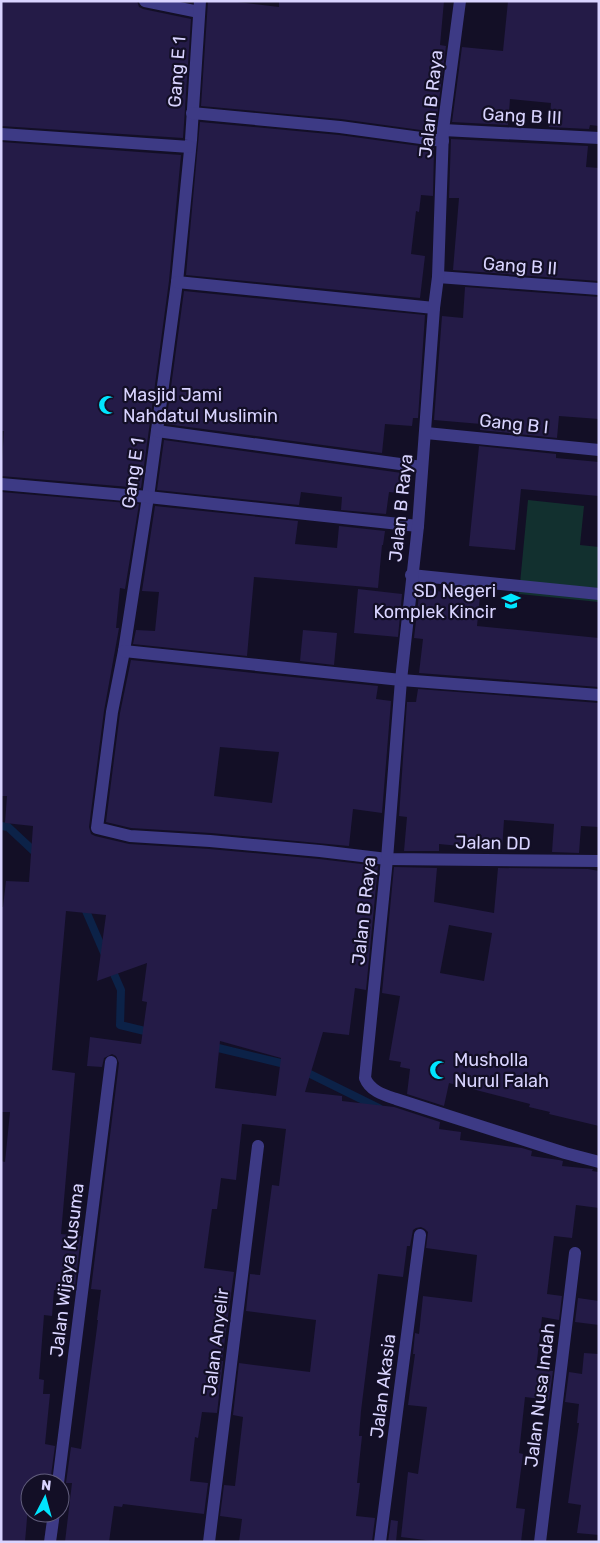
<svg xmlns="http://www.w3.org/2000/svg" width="600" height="1543" font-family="Rubik,sans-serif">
	<rect width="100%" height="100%" fill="#130f26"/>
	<!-- green -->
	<path fill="#12302f" d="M528,500l56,6 -4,39 19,2v55l-80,-8z"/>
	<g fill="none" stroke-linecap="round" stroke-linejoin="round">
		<!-- stream -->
		<g stroke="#0c2248" stroke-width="8">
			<path d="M1,826l7,1 30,28"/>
			<path d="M83,904l22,51"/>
			<path d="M110,965l11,25 -1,35 33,8"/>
			<path d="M210,1046l79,19"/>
			<path d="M302,1070l77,38"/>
		</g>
	</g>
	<!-- building -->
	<g fill="#241b47" fill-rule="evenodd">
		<path d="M1,1h136l2,6 4,2 48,10 -8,119 -182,-12z"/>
		<path d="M208,1h21l50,6v-6h165l-4,44 6,1 -11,86 -94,-13 -140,-13z"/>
		<path d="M508,1h91v125l-9,-1 -1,4 -40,-2 2,-24 -41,-4 -2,26 -56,-3 10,-75 41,4z"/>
		<path d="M200,122l139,13 95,13 -1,48 -12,-1 -2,17 -3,-1 -5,43 14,2 -5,42 -234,-23z"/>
		<path d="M451,139l137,7 -2,21 13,1v113l-146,-11 6,-72h-10z"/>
		<path d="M1,142l180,13 -12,126 -28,207 -140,-12 3,-45h-3z"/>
		<path d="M465,287l134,10v122l-40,-3 -2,22 -77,-8 1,-6 -47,-4 8,-104 21,2z"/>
		<path d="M184,291l241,24 -7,103h-5l-1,8 -27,-2 -3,29 -216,-29z"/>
		<path d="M164,440l245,34 -2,20 -18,-2 -3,22 -45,-4 1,-13 -41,-5 -2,13 -142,-15z"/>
		<path d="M479,446l77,8v4l43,4v34l-78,-7 -6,61 -46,-4z"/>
		<path d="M1,492l138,12 -14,85 -5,-1 -4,40h3l-15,83 -15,116 2,7 4,2 34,8 80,5 110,10 59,7 -12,124 -11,-2 -6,47 -26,-3 -18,60 37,4v5l52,6 46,15 -1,7 22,3 -1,8 62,8 10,3 -1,5 28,4 4,1 -1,5 31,3 -1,2 7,1v36l-23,-3 -4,33 -18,-2 -7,58 15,2 -3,24 -17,-3 -6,52 17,2 -4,29 -24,-3 -6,56 4,1 -7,54 9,1 -4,33h-80l-40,-5 7,-65 10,2 9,-67 -19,-2 7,-51h-2l2,-21 4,1 4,-38 49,6 5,-47 -51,-7 2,-16 -3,-3 -4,-2 -5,1 -3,2 -3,16h-3l-4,31 -25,-3 -17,137 -2,25h3l-5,47h3l-4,33 19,2 -3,24h-133l3,-23 -22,-3 4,-31 11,1 8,-69 -10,-2 6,-52 71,9 6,-52 -70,-9 4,-37 10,1 12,-90 7,1 7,-57 -44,-5 -6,56 -15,-2 -4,31h-5l-8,59 30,4 -12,89h1l-6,52 -15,-1 -4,26 -3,-1 -5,44 18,2 -4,31 -81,-10 -1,3 -8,-1 -5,36h-44l7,-59h-6l5,-36 10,2 17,-129h-1l4,-30 -10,-1 28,-226 -3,-7 -4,-2 -8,4 -2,9 -15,-1 3,-29 51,7 6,-42 -5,-1 5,-38 -50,18 9,-66 -40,-4 -14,159 23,3 -14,161 20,2 -6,51 -14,-2v6l-7,-1 -2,26 -8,-1 -5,64 5,1 -1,14h7l-5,50 10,2 -5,37h-20l-5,59h-24v-381l4,1 5,-50h-9v-205h2l3,-26 23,1 4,-56 -28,-3 2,-27h-6zM220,1041l61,17 -5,38 -61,-8z"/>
		<path d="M155,506l143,15 -3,23 42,4 2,-22 46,5 -2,14h-1l-4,43 -124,-11 -7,79 -114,-12 3,-14 19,1 4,-39 -17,-1z"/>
		<path d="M358,589l44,5 -4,43 -44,-4z"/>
		<path d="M427,590l53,6 -3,30 122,12v49l-180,-14 4,-34 -9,-1 5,-43 8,1z"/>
		<path d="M303,630l34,3 -3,32 -34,-4z"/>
		<path d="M131,660l247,26 -2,13 15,2 -9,112 -29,-4 -4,37 -138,-13 -80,-5 -25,-6 14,-109zM220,747l59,5 -7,51 -58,-7z"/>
		<path d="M418,689l181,14v124l-18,-1 -2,27 -27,-1 2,-28 -50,-4 -2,30 -63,-6v7h-35l3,-34 -8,-1 8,-114h9z"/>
		<path d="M394,867l43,1 -3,34 60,11 4,-45 90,1 11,2v255l-50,-12 1,-2 -21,-5 1,-3 -81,-21 -5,23 -37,-12 3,-25 -10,-2 1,-5 -12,-2 11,-64 -18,-3zM449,925l43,8 -8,48 -44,-8z"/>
		<path d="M578,1298l21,3v24l-24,-3z"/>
		<path d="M584,1353l15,1v181l-22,-2 4,-28 -13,-2 11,-80h-2l2,-19 -14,-2 4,-30 13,2z"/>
		<path d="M391,1520l7,1 -2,21h-8z"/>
	</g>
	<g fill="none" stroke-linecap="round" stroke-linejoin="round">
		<!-- service -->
		<path stroke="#3d3a85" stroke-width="12" d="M411,575l188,19"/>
		<!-- minor -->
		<g stroke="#3d3a85" stroke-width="12">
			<path d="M145,1l54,11"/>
			<path d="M200,1l-9,139 -14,142 -29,215 -24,154 -12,61 -15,116 33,8 80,5 110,10 67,8 212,2"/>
			<path d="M192,113l148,14 103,14"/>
			<path d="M443,130l156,8"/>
			<path d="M1,134l189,13"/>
			<path d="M438,277l161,12"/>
			<path d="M177,282l257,26"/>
			<path d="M157,431l265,36"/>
			<path d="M426,433l173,17"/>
			<path d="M1,484l147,13 270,29"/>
			<path d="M124,651l277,29 -14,179 -22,219c5,13 19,17 31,21l169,54 34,9"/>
			<path d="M58,1483l53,-421"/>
			<path d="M50,1542l4,-29"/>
			<path d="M209,1542l49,-396"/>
			<path d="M380,1542l40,-307"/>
			<path d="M540,1542l35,-289"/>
		</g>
		<!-- tertiary -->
		<path stroke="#3d3a85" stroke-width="12" d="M460,1l-17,129 -5,147 -4,31 -16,218 -17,154 198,15"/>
	</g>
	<!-- icons -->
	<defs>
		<g id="mosque-bare" transform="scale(1.5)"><path d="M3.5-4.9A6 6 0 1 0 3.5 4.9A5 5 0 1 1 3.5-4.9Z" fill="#00e5ff" stroke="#130f26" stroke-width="2.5" paint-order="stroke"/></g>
		<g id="school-bare" transform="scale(1.5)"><path d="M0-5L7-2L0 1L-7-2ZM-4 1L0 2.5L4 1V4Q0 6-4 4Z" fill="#00e5ff" stroke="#130f26" stroke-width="2.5" paint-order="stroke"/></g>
	</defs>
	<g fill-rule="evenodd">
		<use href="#mosque-bare" x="108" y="405"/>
		<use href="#school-bare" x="511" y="601"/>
		<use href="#mosque-bare" x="439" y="1070"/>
	</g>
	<g text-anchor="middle" stroke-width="4.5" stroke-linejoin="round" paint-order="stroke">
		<!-- street labels -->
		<g font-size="18" fill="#d9d4ff" stroke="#130f26">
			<text transform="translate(177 72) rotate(-86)" y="6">Gang E 1</text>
			<text transform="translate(431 104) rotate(-84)" y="6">Jalan B Raya</text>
			<text transform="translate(522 116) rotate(3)" y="6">Gang B III</text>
			<text transform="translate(520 266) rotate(4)" y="6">Gang B II</text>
			<text transform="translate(514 424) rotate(6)" y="6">Gang B I</text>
			<text transform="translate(133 473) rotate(-82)" y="6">Gang E 1</text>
			<text transform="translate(401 508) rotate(-84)" y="6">Jalan B Raya</text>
			<text transform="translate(493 843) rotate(1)" y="6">Jalan DD</text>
			<text transform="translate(364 911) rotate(-84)" y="6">Jalan B Raya</text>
			<text transform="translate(67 1270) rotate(-83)" y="6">Jalan Wijaya Kusuma</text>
			<text transform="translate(216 1342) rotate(-83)" y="6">Jalan Anyelir</text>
			<text transform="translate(383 1386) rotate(-83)" y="6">Jalan Akasia</text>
			<text transform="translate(540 1395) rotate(-83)" y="6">Jalan Nusa Indah</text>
		</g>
		<!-- poi labels -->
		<g font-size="18" fill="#d9d4ff" stroke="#130f26" text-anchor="start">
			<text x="123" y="401">Masjid Jami<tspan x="123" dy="21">Nahdatul Muslimin</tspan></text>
			<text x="496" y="597" text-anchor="end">SD Negeri<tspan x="496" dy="21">Komplek Kincir</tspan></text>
			<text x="454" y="1066">Musholla<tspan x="454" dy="21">Nurul Falah</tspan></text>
		</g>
	</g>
	<!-- border -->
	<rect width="600" height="1543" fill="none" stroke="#d9d4ff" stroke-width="5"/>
	<!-- north arrow -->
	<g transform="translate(45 1498) rotate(6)"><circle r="24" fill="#130f26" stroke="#625e7d"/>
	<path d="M0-4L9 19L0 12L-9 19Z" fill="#00e5ff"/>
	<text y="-8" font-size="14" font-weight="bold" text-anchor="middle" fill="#d9d4ff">N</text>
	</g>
</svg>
